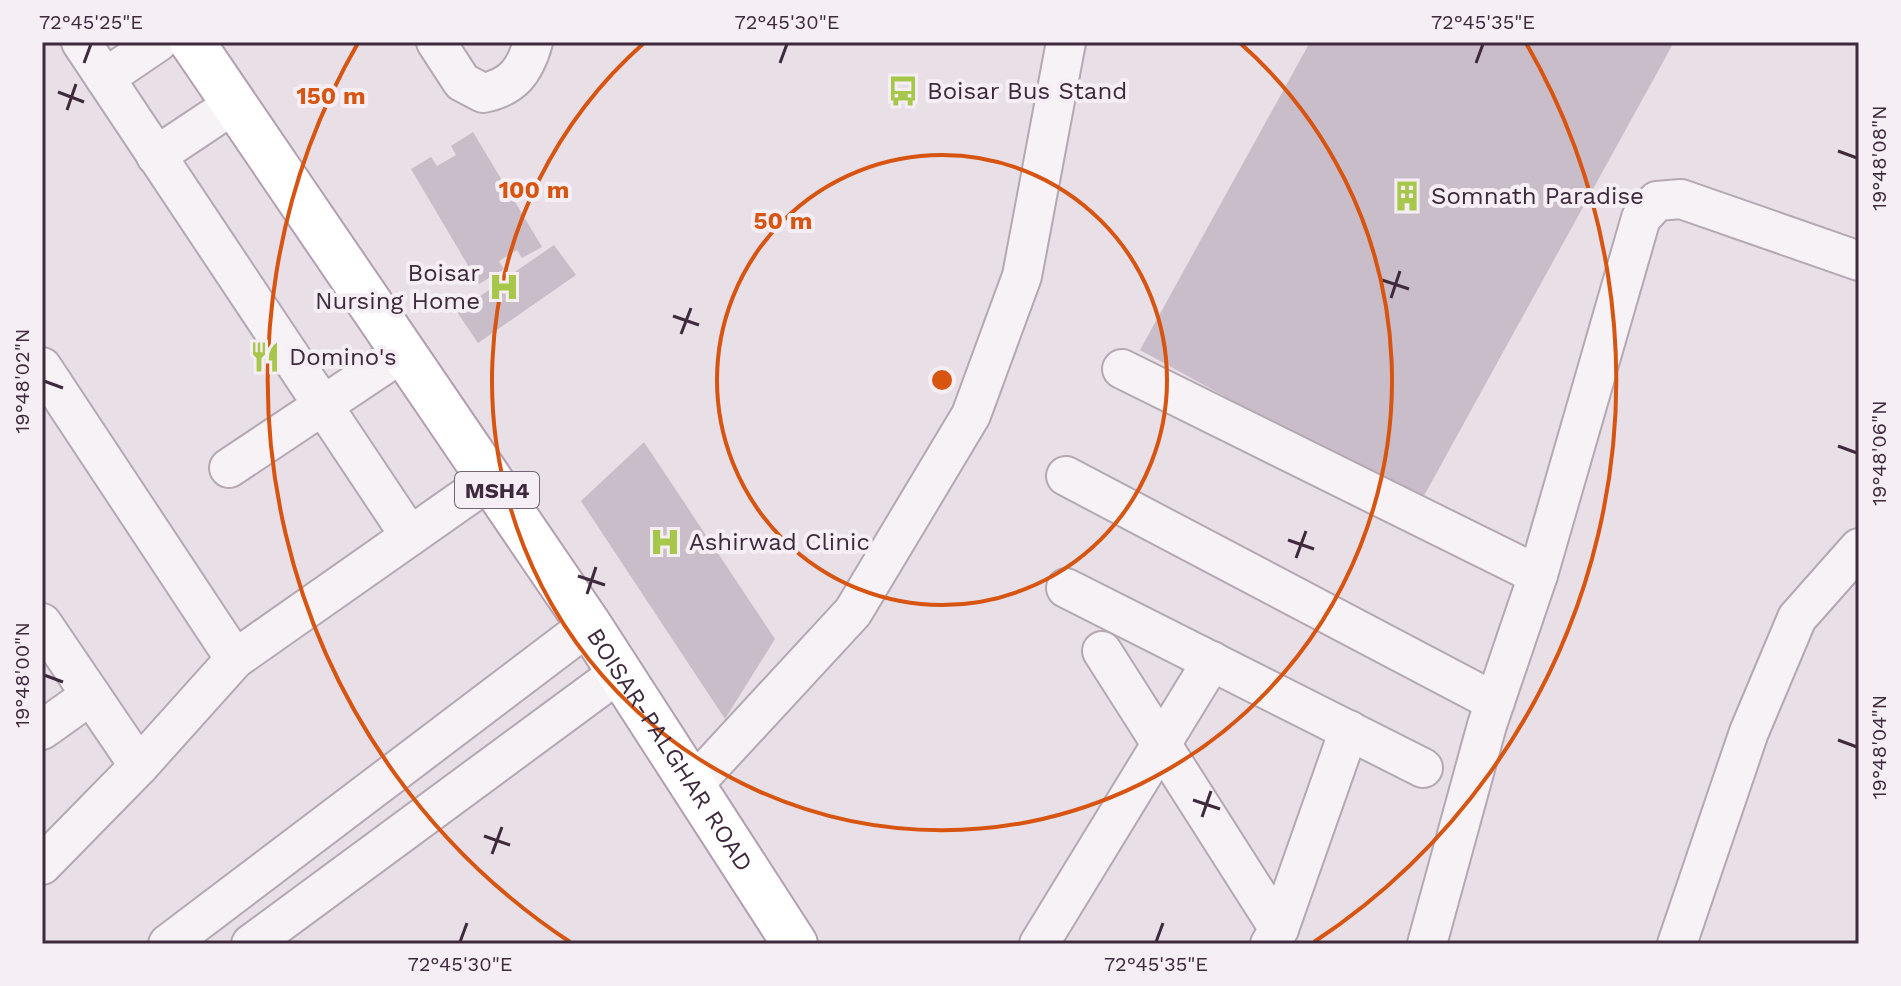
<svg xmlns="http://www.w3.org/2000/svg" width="1901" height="986" font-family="'Work Sans',sans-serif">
	<rect width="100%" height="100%" fill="#e8dfe7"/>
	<!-- building -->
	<g fill="#cabdca">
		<path d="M1310,42h364l-254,461 -280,-153z"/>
		<path d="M473,132l69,115 -20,11 -5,-8 -18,11 5,8 -25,15 -68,-115 20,-12 6,9 19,-11 -5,-9z"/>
		<path d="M554,245l22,30 -98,68 -21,-31z"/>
		<path d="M644,442l131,197 -50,80 -144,-218z"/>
	</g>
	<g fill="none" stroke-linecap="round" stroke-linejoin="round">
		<!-- minor casing -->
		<g stroke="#b5a8b4" stroke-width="42">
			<g id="minor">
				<path d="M81,42l329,494"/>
				<path d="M436,42l26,40 21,11c30,-6 42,-22 50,-51"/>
				<path d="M105,78l53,-36"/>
				<path d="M156,156l78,-52"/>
				<path d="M42,367l193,292"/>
				<path d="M1122,369l416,206"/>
				<path d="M229,468l174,-116"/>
				<path d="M1066,476l429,226"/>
				<path d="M1066,588l357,180"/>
				<path d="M42,623l97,143"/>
				<path d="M1102,651l177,278"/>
				<path d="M42,730l49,-35"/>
				<path d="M694,784l159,-172 118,-197 51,-139 44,-234"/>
				<path d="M42,865l97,-99 96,-107 255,-179"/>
				<path d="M168,944l421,-319"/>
				<path d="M251,944l369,-272"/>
				<path d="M1039,944l173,-283"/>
				<path d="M1270,944l9,-15 70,-199"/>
				<path d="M1427,944l60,-219 51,-150 103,-357 16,-17 24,-2 178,62"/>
				<path d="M1677,944l72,-212 48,-114 62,-70"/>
			</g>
		</g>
		<!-- major casing -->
		<g stroke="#b39fb2" stroke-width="48">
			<g id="major">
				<path id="s1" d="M192,42l397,583 206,319"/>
			</g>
		</g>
		<!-- minor -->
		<use href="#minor" stroke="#f6f2f6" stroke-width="38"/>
		<!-- major -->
		<use href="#major" stroke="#fff" stroke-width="44"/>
	</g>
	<!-- ticks -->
	<path fill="none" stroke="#3e293d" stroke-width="3" d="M84,63l7,-19M780,63l7,-19M1476,63l7,-19M58,92l26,10M67,110l9,-26M1838,151l19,7M1382,280l27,9M1391,298l9,-27M673,316l26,9M681,334l10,-26M44,381l19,7M1838,446l19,7M1288,540l26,9M1296,558l10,-27M578,576l27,9M587,594l9,-27M44,675l19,7M1838,740l19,7M1193,800l27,9M1202,817l9,-26M484,836l26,9M492,854l10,-27M460,942l7,-19M1156,942l7,-19"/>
	<!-- distance rings -->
	<g fill="none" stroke="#d75411" stroke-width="4">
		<circle cx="942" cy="380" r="225"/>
		<path d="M1240 43A450 450 0 1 1 644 43"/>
		<path d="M570 942A674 674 0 0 1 358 43M1526 43A674 674 0 0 1 1314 942"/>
	</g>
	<!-- icons -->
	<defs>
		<g id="bus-bare" transform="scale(2.4)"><path d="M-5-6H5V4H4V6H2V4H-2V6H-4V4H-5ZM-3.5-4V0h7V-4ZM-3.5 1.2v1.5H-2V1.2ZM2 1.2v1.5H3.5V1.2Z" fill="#a6c74a" stroke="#f5eef5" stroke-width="2.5" paint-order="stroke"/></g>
		<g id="building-bare" transform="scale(2.4)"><path d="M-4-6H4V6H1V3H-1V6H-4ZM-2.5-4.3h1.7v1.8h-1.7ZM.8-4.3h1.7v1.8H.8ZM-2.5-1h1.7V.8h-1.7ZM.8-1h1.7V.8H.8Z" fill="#a6c74a" stroke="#f5eef5" stroke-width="2.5" paint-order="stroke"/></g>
		<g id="hospital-bare" transform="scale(2.4)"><path d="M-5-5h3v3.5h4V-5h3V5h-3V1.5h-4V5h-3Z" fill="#a6c74a" stroke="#f5eef5" stroke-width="2.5" paint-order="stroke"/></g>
		<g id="restaurant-bare" transform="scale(2.4)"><path d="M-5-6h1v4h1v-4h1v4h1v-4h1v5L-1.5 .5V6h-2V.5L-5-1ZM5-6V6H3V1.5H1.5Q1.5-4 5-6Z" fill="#a6c74a" stroke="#f5eef5" stroke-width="2.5" paint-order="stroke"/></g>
	</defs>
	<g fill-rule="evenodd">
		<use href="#bus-bare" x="903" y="91"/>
		<use href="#building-bare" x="1407" y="196"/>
		<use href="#hospital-bare" x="504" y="287"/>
		<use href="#restaurant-bare" x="265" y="357"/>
		<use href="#hospital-bare" x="665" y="542"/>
	</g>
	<g text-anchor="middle" stroke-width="8" stroke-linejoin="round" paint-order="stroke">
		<!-- shield labels -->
		<rect fill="#f5eef5" stroke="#756474" stroke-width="2" x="455" y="472" width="84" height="36" rx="6"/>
		<g font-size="22" font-weight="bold" fill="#3e293d">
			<text x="497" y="498">MSH4</text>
		</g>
		<!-- poi labels -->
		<g font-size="24" fill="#3e293d" stroke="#f5eef5" text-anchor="start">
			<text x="927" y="99">Boisar Bus Stand</text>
			<text x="1431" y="204">Somnath Paradise</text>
			<text x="480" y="281" text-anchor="end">Boisar<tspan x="480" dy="28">Nursing Home</tspan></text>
			<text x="289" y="365">Domino's</text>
			<text x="689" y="550">Ashirwad Clinic</text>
		</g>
		<!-- street labels -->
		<g font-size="24" fill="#3e293d" stroke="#f5eef5">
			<text dy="8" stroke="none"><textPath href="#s1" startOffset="854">BOISAR-PALGHAR ROAD</textPath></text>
		</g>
	</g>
	<circle cx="942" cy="380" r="12" fill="#d75411" stroke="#f5eef5" stroke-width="4"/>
	<g font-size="24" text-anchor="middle" font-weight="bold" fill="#d75411" stroke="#f5eef5" stroke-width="8" stroke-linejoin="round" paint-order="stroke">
		<text x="331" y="104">150 m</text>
		<text x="534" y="198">100 m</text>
		<text x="783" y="229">50 m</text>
	</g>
	<!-- border -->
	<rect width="1901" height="986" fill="none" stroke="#f5eef5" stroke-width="88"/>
	<rect x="44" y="44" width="1813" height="898" fill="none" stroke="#3e293d" stroke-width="3"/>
	<g font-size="20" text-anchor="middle" fill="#3e293d">
		<text x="91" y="29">72°45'25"E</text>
		<text x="787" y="29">72°45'30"E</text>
		<text x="1483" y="29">72°45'35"E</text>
		<text transform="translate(1879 158) rotate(-90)" y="7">19°48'08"N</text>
		<text transform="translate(22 381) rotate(-90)" y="7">19°48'02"N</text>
		<text transform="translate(1879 453) rotate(-90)" y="7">19°48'06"N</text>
		<text transform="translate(22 675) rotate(-90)" y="7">19°48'00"N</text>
		<text transform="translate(1879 747) rotate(-90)" y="7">19°48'04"N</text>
		<text x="460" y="971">72°45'30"E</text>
		<text x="1156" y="971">72°45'35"E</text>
	</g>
</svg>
